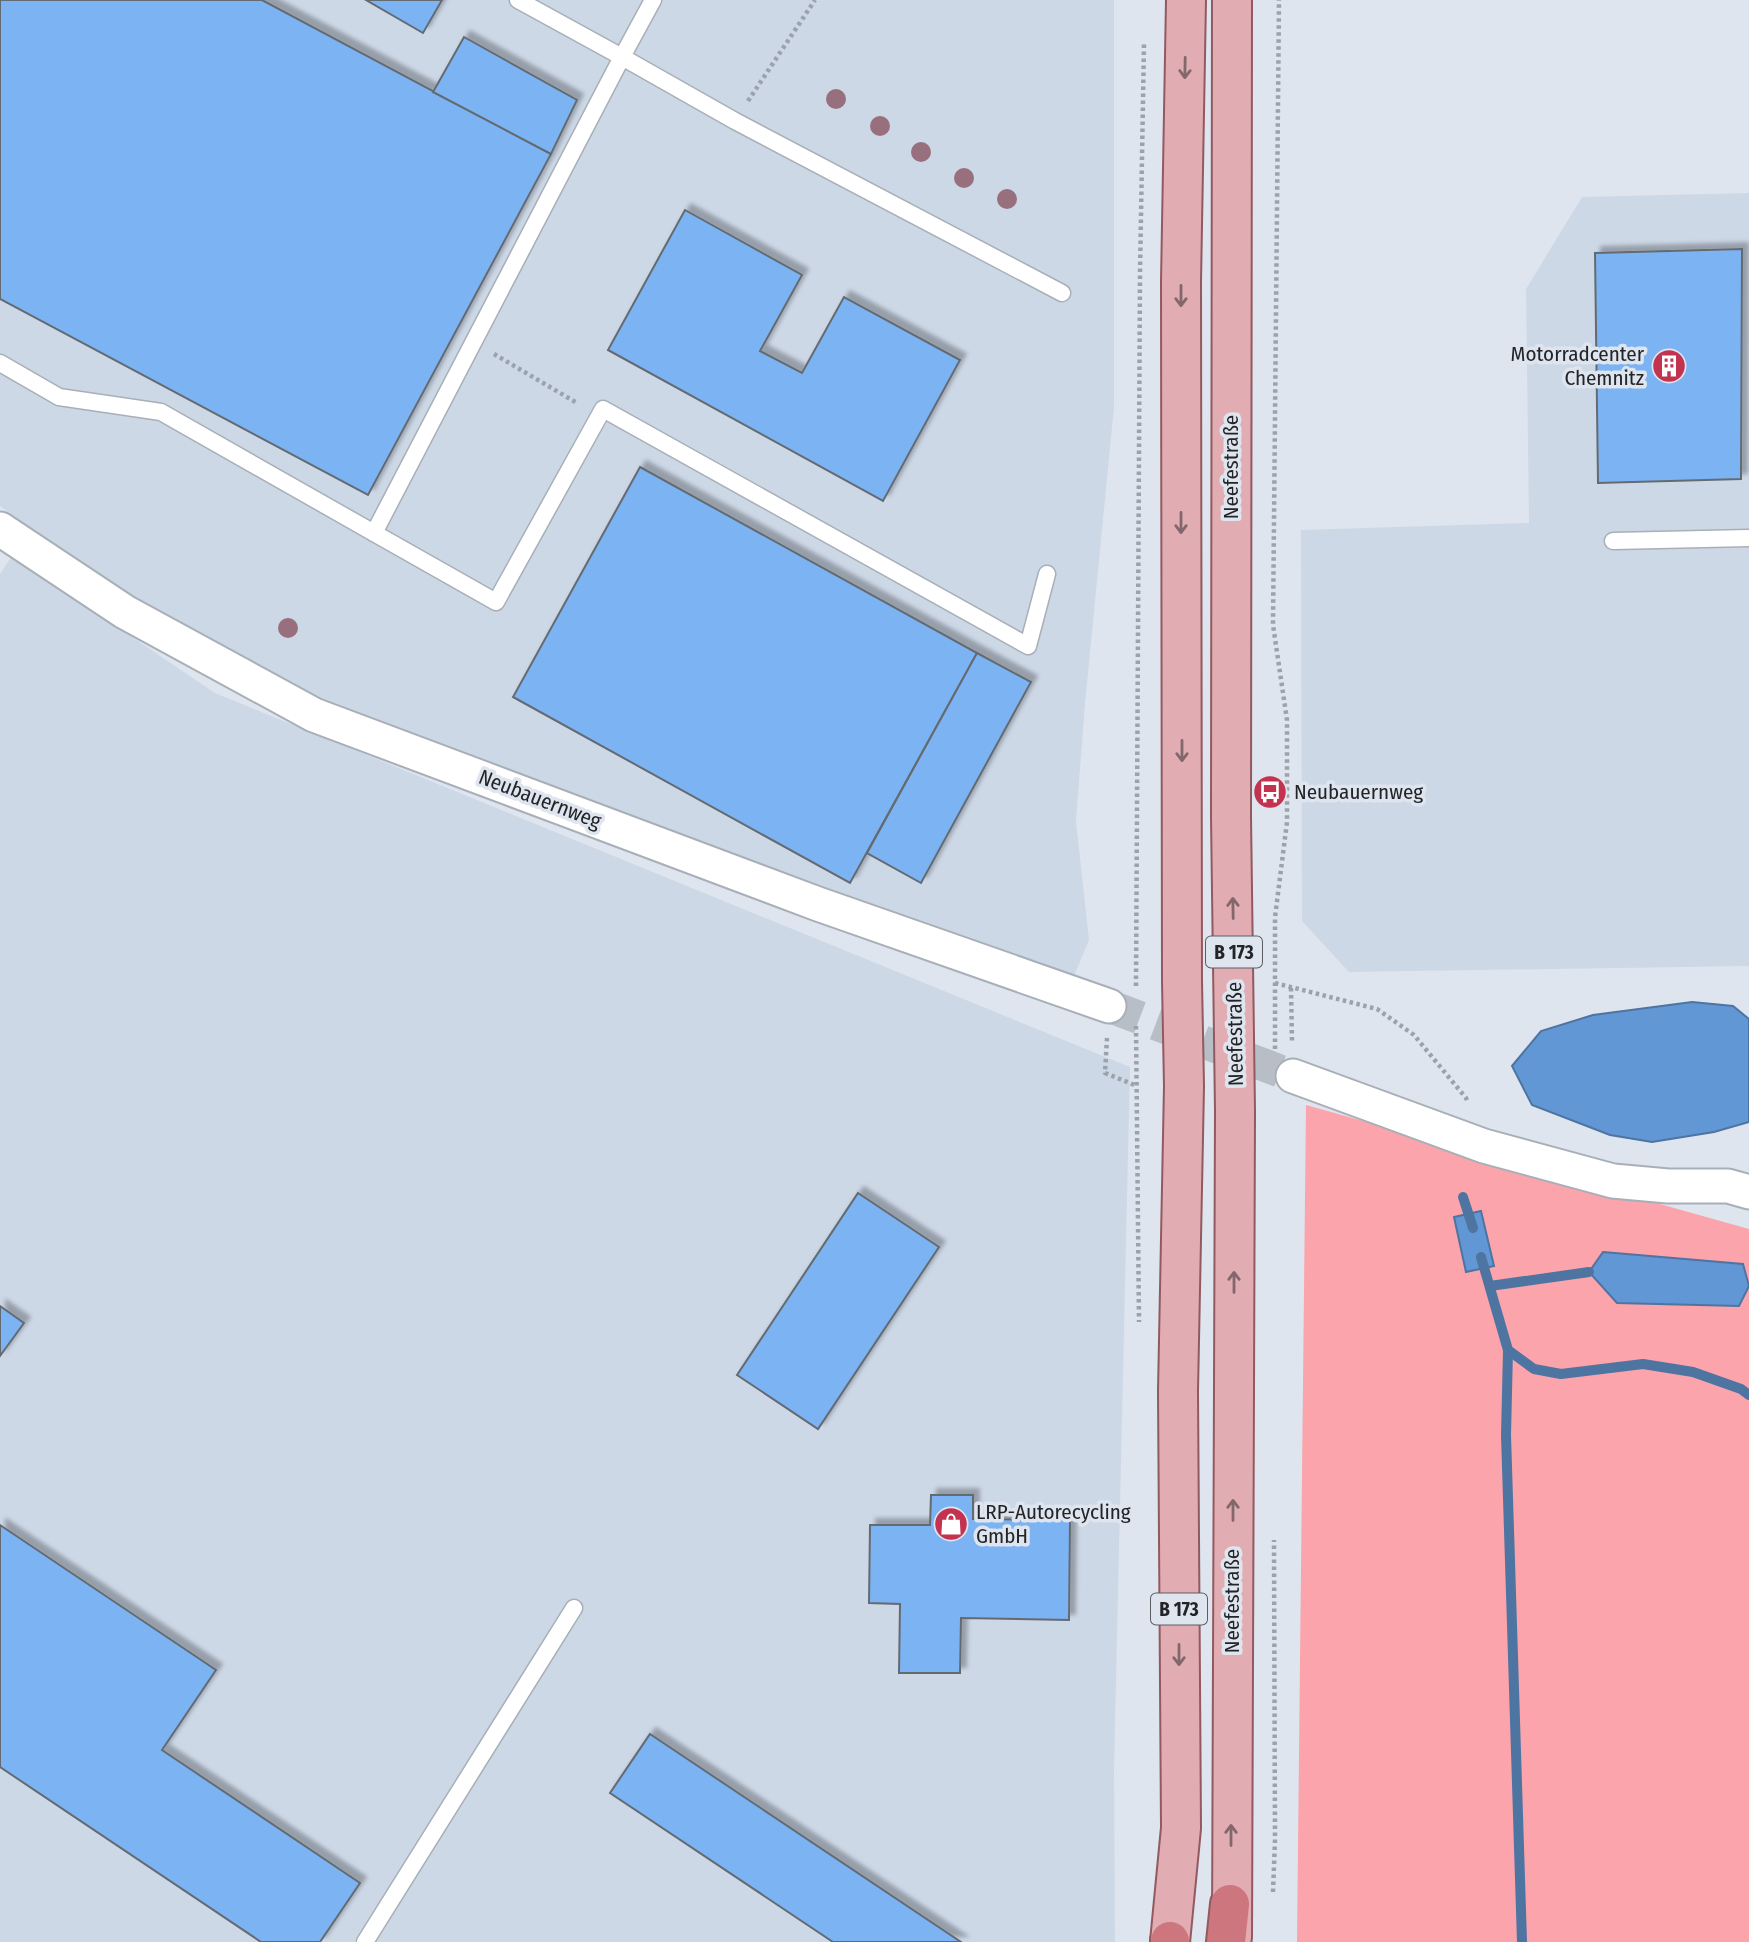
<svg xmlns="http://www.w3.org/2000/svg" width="1749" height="1942" font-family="'Fira Sans Condensed',sans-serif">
	<defs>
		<filter id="shadow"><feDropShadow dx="6" dy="-6" stdDeviation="2" flood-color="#0004"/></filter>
	</defs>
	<rect width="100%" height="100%" fill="#dee5ee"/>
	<!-- built -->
	<g fill="#cdd8e7">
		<path d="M0,0h1114v407l-29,297 -9,117 13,119 -17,41 -740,-277 -222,-116 -110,-82z"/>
		<path d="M1749,193v773l-400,6 -47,-51 -1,-391 228,-7 -3,-234 56,-92z"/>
		<path d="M12,556l203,137 915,374 -16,703 1,172h-1115v-1368z"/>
	</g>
	<!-- green -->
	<path fill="#fba4ab" d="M1306,1105l443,124v713h-452z"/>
	<!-- water -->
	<g fill="#6197d5" stroke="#4e74a1" stroke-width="2">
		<path d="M1692,1002l41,4 16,13v103l-35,10 -62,10 -42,-7 -78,-30 -20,-39 29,-35 52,-16z"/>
		<path d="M1481,1211l13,55 -28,6 -12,-55z"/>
		<path d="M1603,1252l140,12 6,22 -10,20 -122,-3 -28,-31z"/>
	</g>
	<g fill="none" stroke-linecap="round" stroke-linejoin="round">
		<!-- stream -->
		<g stroke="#4e74a1" stroke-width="10">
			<path d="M1463,1197l10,31"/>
			<path d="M1481,1257l27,93 26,19 27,5 82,-10 50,8 48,17 8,6"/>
			<path d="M1490,1286l99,-14"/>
			<path d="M1508,1350l-2,85 16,507"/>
		</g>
	</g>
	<!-- building -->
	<g fill="#7cb3f2" stroke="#646a71" stroke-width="2" filter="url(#shadow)">
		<path d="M0,0h262l289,154 -183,341 -368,-196z"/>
		<path d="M366,0h76l-19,33z"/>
		<path d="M464,37l113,63 -26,54 -118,-62z"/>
		<path d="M685,210l117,65 -42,76 42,22 42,-76 116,63 -77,141 -275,-151z"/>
		<path d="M1742,249l-1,230 -143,4 -3,-230z"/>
		<path d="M640,467l337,186 -127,230 -337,-186z"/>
		<path d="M977,653l54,29 -110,201 -54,-30z"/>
		<path d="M858,1193l81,54 -121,182 -81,-54z"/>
		<path d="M0,1306l24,17 -24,33z"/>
		<path d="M931,1495h42v24l97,1 -1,100 -108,-2 -1,55h-61l1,-69 -31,-1 1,-78h60z"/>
		<path d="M0,1525l216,145 -54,80 198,133 -40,59h-59l-261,-175z"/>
		<path d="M650,1734l311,208h-128l-223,-149z"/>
	</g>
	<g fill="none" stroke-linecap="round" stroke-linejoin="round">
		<!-- street-tunnel -->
		<path stroke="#b8bec6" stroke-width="33" stroke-dasharray="33 17" stroke-linecap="butt" d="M1109,1006l184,70"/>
		<!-- lane casing -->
		<g stroke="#a8afb7" stroke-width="19">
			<g id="lane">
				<path d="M653,0l-31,57 113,64 327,172"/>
				<path d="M0,363l59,34 102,15 213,121 248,-476 -104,-57"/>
				<path d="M374,533l122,69 107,-193 425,237 19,-72"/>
				<path d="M1613,541l136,-3"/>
				<path d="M365,1942l209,-334"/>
			</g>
		</g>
		<!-- street casing -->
		<g stroke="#a8afb7" stroke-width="37">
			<g id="street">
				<path d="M0,529l125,83 189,103 504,189 291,102"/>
				<path d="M1293,1076l191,70 129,35 55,5h60l21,6"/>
			</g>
		</g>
		<!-- primary casing -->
		<g stroke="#925960" stroke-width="42">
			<g id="primary">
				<path d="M1232,1937l3,-826 -4,-294 1,-817"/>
				<path d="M1170,1942l11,-114 -3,-437 6,-305 -2,-105 -1,-699 5,-282"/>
			</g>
		</g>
		<!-- highway casing -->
		<g stroke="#925960" stroke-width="42">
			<g id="highway">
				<path d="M1170,1941v1"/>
				<path d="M1226,1942l4,-38"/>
			</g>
		</g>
		<!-- path -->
		<g stroke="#9ca2a9" stroke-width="4.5" stroke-dasharray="3.5 3.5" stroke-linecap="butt">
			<path d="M748,101l67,-101"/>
			<path d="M494,354l83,49"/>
			<path d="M1275,983l102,26 37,26 52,63 2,5"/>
			<path d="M1136,986l4,-713 4,-230"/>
			<path d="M1291,988l1,54"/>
			<path d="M1136,1026l3,296"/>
			<path d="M1107,1038l-2,35 32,13"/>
			<path d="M1275,1049v-132l12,-95v-102l-14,-95 6,-625"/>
			<path d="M1273,1892l2,-52 -1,-300"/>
		</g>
		<!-- lane -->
		<use href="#lane" stroke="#fff" stroke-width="16"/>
		<!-- street -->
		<use href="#street" stroke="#fff" stroke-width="33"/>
		<!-- primary -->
		<use href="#primary" stroke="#e2adb2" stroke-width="38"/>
		<!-- highway -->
		<use href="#highway" stroke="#ce767e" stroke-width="38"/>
	</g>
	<!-- trees -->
	<g fill="#986f7d">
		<circle cx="836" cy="99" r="10"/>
		<circle cx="880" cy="126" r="10"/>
		<circle cx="921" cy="152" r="10"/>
		<circle cx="964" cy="178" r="10"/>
		<circle cx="1007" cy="199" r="10"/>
		<circle cx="288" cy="628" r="10"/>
	</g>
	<!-- one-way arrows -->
	<defs><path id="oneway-shaft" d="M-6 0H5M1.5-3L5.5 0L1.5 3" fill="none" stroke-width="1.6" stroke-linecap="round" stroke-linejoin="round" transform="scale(1.75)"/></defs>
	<g stroke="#82686d">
		<use href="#oneway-shaft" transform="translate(1185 68) rotate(91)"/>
		<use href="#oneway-shaft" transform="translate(1181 296) rotate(90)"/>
		<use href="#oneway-shaft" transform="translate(1181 523) rotate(90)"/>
		<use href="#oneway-shaft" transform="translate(1182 751) rotate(90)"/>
		<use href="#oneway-shaft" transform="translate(1233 908) rotate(-91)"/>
		<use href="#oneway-shaft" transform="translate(1234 1282) rotate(-90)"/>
		<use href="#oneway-shaft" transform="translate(1233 1510) rotate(-90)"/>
		<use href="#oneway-shaft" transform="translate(1179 1655) rotate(90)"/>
		<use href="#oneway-shaft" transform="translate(1231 1835) rotate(-90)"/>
	</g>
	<!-- icons -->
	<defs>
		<g id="building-disc" transform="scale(1.75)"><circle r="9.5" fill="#c3334f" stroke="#dee5ee"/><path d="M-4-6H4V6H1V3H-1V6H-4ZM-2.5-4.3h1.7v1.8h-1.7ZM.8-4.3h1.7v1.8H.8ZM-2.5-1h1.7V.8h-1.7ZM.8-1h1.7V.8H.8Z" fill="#fff"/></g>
		<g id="bus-disc" transform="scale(1.75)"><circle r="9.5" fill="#c3334f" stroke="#dee5ee"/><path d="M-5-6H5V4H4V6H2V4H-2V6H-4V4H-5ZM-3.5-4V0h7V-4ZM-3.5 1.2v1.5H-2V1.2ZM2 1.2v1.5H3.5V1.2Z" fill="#fff"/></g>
		<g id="shop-disc" transform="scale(1.75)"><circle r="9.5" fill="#c3334f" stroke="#dee5ee"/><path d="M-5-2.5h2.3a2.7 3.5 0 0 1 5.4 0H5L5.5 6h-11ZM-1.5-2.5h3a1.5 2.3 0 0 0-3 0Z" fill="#fff"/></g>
	</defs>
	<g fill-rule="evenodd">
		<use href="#building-disc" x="1669" y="366"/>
		<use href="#bus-disc" x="1270" y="792"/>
		<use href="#shop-disc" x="951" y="1524"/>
	</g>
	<g text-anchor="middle" stroke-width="7" stroke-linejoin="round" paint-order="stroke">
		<!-- shield labels -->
		<g fill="#dee5ee" stroke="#5a5e63" stroke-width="2">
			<rect x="1206" y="936.5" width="56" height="31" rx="5"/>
			<rect x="1151" y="1593.5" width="56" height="31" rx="5"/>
		</g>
		<g font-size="19" font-weight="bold" fill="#222428">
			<text x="1234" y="959">B 173</text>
			<text x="1179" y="1616">B 173</text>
		</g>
		<!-- poi labels -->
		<g font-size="21" fill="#222428" stroke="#dee5ee" text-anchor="start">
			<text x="1644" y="361" text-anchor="end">Motorradcenter<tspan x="1644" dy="24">Chemnitz</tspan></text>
			<text x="1294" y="799">Neubauernweg</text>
			<text x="976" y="1519">LRP-Autorecycling<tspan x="976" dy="24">GmbH</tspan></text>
		</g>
		<!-- street labels -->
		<g font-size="21" fill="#222428" stroke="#dee5ee">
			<text transform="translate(1231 467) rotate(-90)" y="7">Neefestraße</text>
			<text transform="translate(540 799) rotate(21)" y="7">Neubauernweg</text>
			<text transform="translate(1235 1034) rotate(-91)" y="7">Neefestraße</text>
			<text transform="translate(1232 1601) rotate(-90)" y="7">Neefestraße</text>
		</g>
	</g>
</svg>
